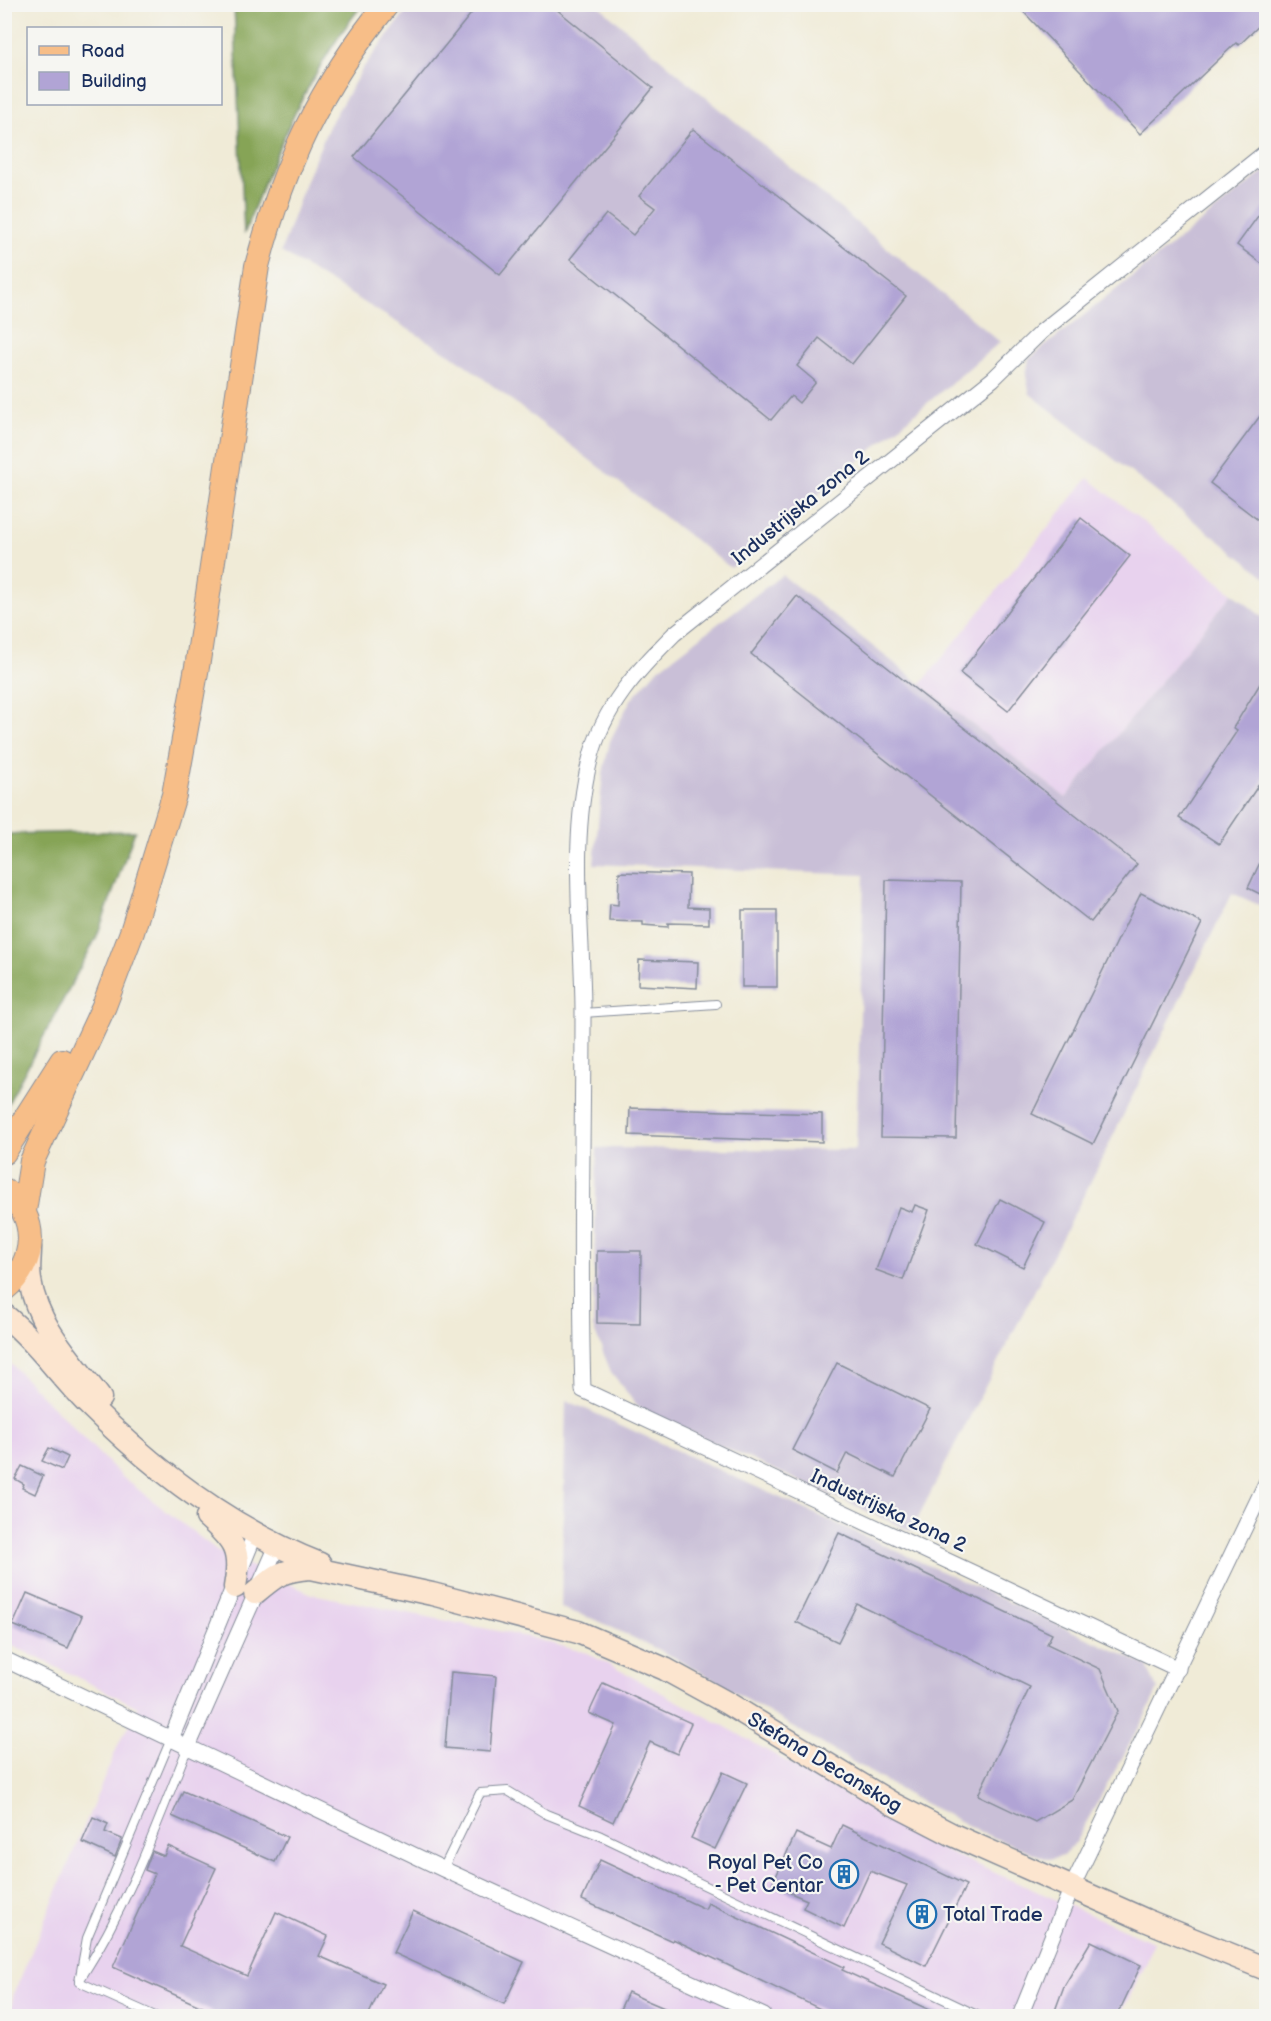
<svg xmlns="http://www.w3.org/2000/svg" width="1271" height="2021" font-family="'Balsamiq Sans',sans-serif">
	<rect width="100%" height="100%" fill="#f6f6f2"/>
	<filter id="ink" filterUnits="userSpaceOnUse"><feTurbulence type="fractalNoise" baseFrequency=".0167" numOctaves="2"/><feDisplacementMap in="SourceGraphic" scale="12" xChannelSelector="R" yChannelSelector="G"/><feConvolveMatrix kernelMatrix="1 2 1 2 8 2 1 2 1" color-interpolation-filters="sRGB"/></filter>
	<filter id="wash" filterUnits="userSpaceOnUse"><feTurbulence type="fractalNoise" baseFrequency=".008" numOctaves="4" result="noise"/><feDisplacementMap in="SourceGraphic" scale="24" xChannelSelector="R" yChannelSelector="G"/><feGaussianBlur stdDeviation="1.35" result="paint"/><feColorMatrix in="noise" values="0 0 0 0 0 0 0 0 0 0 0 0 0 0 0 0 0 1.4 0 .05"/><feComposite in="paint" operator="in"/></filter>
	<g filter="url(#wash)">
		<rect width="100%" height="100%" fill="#f0ebd7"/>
		<!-- built -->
		<g fill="#e8d2ee">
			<path d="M1088,478l145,115 -167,205 -145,-114z"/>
			<path d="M4,1357l117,119 98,76 93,42 216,43 59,16 137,73 214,122 215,94 -6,20 -27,54h-1110l3,-20 106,-253 19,-36 -133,-65z"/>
		</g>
		<!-- industrial -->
		<g fill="#c9bfd7">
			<path d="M411,5h187l98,84 304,253 -269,226 -272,-208 -178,-108 27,-77 22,-51 33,-56z"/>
			<path d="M1266,170v407l-236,-183 -4,-18 3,-17z"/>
			<path d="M782,575l284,223 167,-205 33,27v288l-34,-15 -141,288 -180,350 -270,-121 -30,-38 -18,-45 4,-179 259,2 8,-275 -270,-11 9,-91 7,-32 20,-40 26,-30z"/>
			<path d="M566,1400l580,265 12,24 -15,31 -67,121 -13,15 -15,3 -63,-25 -71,-36 -234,-138 -84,-40 -35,-12z"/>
		</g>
		<!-- forest -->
		<g fill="#86a457" stroke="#506a5a" stroke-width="1.5">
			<path d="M234,5h128c-54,68 -87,148 -118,229z"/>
			<path d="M135,831l-38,105 -92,173v-275z"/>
		</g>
		<g id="blocks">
			<!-- building -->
			<g fill="#b1a4d5">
				<path d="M479,4h71l103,84 -153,187 -146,-118z"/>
				<path d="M1016,4h250v15l-27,26 -3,-2 -96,91z"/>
				<path d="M693,129l213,167 -54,68 -33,-26 -22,28 19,16 -17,21 -8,-7 -20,24 -201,-161 36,-45 27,21 22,-27 -16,-12z"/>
				<path d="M1266,205v62l-29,-22z"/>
				<path d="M1266,408v118l-56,-43z"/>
				<path d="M1081,518l49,38 -122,155 -48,-38z"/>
				<path d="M797,596l340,268 -46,58 -340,-268z"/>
				<path d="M1266,674v100l-47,70 -40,-26 58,-87 -4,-3z"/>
				<path d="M1266,850v47l-18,-9z"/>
				<path d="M619,872l70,2 -1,33 21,1v16l-41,-1v4l-25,-2v-3l-34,-1 1,-17 8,1z"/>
				<path d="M886,880l75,2 -5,256 -75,-1z"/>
				<path d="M1141,893l61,30 -109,221 -61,-30z"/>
				<rect x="742" y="910" width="35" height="77"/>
				<path d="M639,960l59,2 -1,26 -59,-3z"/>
				<path d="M630,1108l192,6v28l-193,-7z"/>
				<path d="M1000,1199l45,23 -22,45 -46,-23z"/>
				<path d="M915,1205l14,5 -26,70 -27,-10 23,-63 13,5z"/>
				<path d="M597,1251h44l-1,73 -43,-1z"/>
				<path d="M837,1363l93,46 -35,68 -48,-24 -10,20 -45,-23z"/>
				<path d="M49,1448l19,9 -6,13 -20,-9z"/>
				<path d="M22,1466l21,10 -8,18 -13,-6 2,-4 -9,-5z"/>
				<path d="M839,1533l213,101 -5,10 53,25 18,42 -46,89 -37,22 -57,-27 52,-108 -173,-83 -19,38 -42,-20z"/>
				<path d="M27,1593l55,23 -14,32 -55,-23z"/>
				<path d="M451,1672l45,4 -6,76 -45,-4z"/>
				<path d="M603,1683l88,40 -14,31 -27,-12 -37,80 -34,-16 37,-81 -27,-12z"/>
				<path d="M723,1772l24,11 -32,66 -24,-11z"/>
				<path d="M183,1791l104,46 -12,25 -103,-46z"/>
				<path d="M93,1817l15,7 -3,8 17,7 -7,18 -33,-15z"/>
				<path d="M842,1825l124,60 -40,81 -47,-23 28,-58 -37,-14 -26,57 -41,-20 4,-8 -35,-15 24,-52 35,16z"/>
				<path d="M168,1846l48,22 -36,78 67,30 29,-64 52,24 -9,20 64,28 -15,32h-146l-109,-49 42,-93 -10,-4 7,-19 12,5z"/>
				<path d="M600,1860l105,49 3,-6 136,64 -2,3 101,46h-108l-162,-77 -1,2 -90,-41z"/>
				<path d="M413,1911l111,51 -20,42 -111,-51z"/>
				<path d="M1091,1941l50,24 -24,51h-64l11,-30z"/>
				<path d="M628,1992l15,7 40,17h-66z"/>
			</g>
		</g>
	</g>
	<g filter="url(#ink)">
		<use href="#blocks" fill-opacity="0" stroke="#868d9a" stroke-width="1.5"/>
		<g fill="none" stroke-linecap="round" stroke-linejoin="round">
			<!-- lane casing -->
			<g stroke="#868d9a" stroke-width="10">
				<g id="lane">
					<path d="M583,1013l133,-9"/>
					<path d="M443,1869l37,-76 28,-2 38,23 55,22 378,180"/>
					<path d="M81,1978c46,-71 75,-151 106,-229"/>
					<path d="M79,1982l8,-44 84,-199"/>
					<path d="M79,1982l76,34"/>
				</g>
			</g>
			<!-- street casing -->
			<g stroke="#868d9a" stroke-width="17">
				<g id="street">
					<path d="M4,1659l439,210 321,147"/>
					<path d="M1178,1669l-595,-279c-4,-126 0,-251 0,-377 0,-83 -14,-171 7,-253 13,-53 47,-89 84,-126l319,-255 48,-47 225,-180"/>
					<path d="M171,1739l84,-205"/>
					<path d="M187,1749l90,-203"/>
					<path d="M1020,2016l52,-129 194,-404"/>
				</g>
			</g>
			<!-- secondary casing -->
			<g stroke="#868d9a" stroke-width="25">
				<g id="secondary">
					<path d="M30,1248c0,10 -2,22 0,32 7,47 43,82 70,118"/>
					<path d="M4,1315c32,26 56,61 85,90 67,67 142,124 231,159"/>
					<path d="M207,1517c27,24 35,34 28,70"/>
					<path d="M255,1593c21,-18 27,-23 56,-25l121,26 146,38 87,37 62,34 166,101 60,31 192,85 121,49"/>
				</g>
			</g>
			<!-- primary casing -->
			<g stroke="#868d9a" stroke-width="26">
				<g id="primary">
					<path d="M4,1152l58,-91"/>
					<path d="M4,1190c36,26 33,73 0,99"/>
					<path d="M24,1211l8,-50 72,-155 28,-74 42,-137 24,-134 59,-395c27,-103 63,-179 130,-262"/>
				</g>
			</g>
			<!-- lane -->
			<use href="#lane" stroke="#fff" stroke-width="8"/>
			<!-- street -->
			<use href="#street" stroke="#fff" stroke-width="15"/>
			<!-- secondary -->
			<use href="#secondary" stroke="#fce5cf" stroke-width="22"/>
			<!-- primary -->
			<use href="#primary" stroke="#f7be88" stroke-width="24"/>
		</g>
	</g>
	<!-- icons -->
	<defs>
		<g id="building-ring" transform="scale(1.5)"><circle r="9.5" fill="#f6f6f2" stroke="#1f6fb2" stroke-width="1.5"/><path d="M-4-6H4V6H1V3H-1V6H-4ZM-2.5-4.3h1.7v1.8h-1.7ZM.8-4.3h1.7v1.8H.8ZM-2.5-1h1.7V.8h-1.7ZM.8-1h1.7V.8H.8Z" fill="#1f6fb2"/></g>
	</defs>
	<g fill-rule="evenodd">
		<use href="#building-ring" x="844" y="1874"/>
		<use href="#building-ring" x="922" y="1914"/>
	</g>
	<g text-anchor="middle" stroke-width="4.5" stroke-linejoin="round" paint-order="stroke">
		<!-- street labels -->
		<g font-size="20" fill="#1b2f5e" stroke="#f6f6f2">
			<text transform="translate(800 507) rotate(-39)" y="7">Industrijska zona 2</text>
			<text transform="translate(889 1510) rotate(25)" y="7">Industrijska zona 2</text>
			<text transform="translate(825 1762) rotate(31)" y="7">Stefana Decanskog</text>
		</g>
		<!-- poi labels -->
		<g font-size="20" fill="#1b2f5e" stroke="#f6f6f2" text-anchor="end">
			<text x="823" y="1869">Royal Pet Co<tspan x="823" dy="23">- Pet Centar</tspan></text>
			<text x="943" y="1921" text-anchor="start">Total Trade</text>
		</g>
	</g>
	<!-- margin -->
	<rect width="1271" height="2021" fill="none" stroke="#f6f6f2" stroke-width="24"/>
	<!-- legend -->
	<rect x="27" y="27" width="195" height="78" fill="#f6f6f2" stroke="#9ea6b7" stroke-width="1.5"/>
	<rect x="39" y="46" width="30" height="9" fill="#f7be88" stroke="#9ea6b7" stroke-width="1.5"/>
	<text x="81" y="57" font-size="18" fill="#1b2f5e">Road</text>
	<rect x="39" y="72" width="30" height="18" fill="#b1a4d5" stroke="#9ea6b7" stroke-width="1.5"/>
	<text x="81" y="87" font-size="18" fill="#1b2f5e">Building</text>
</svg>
